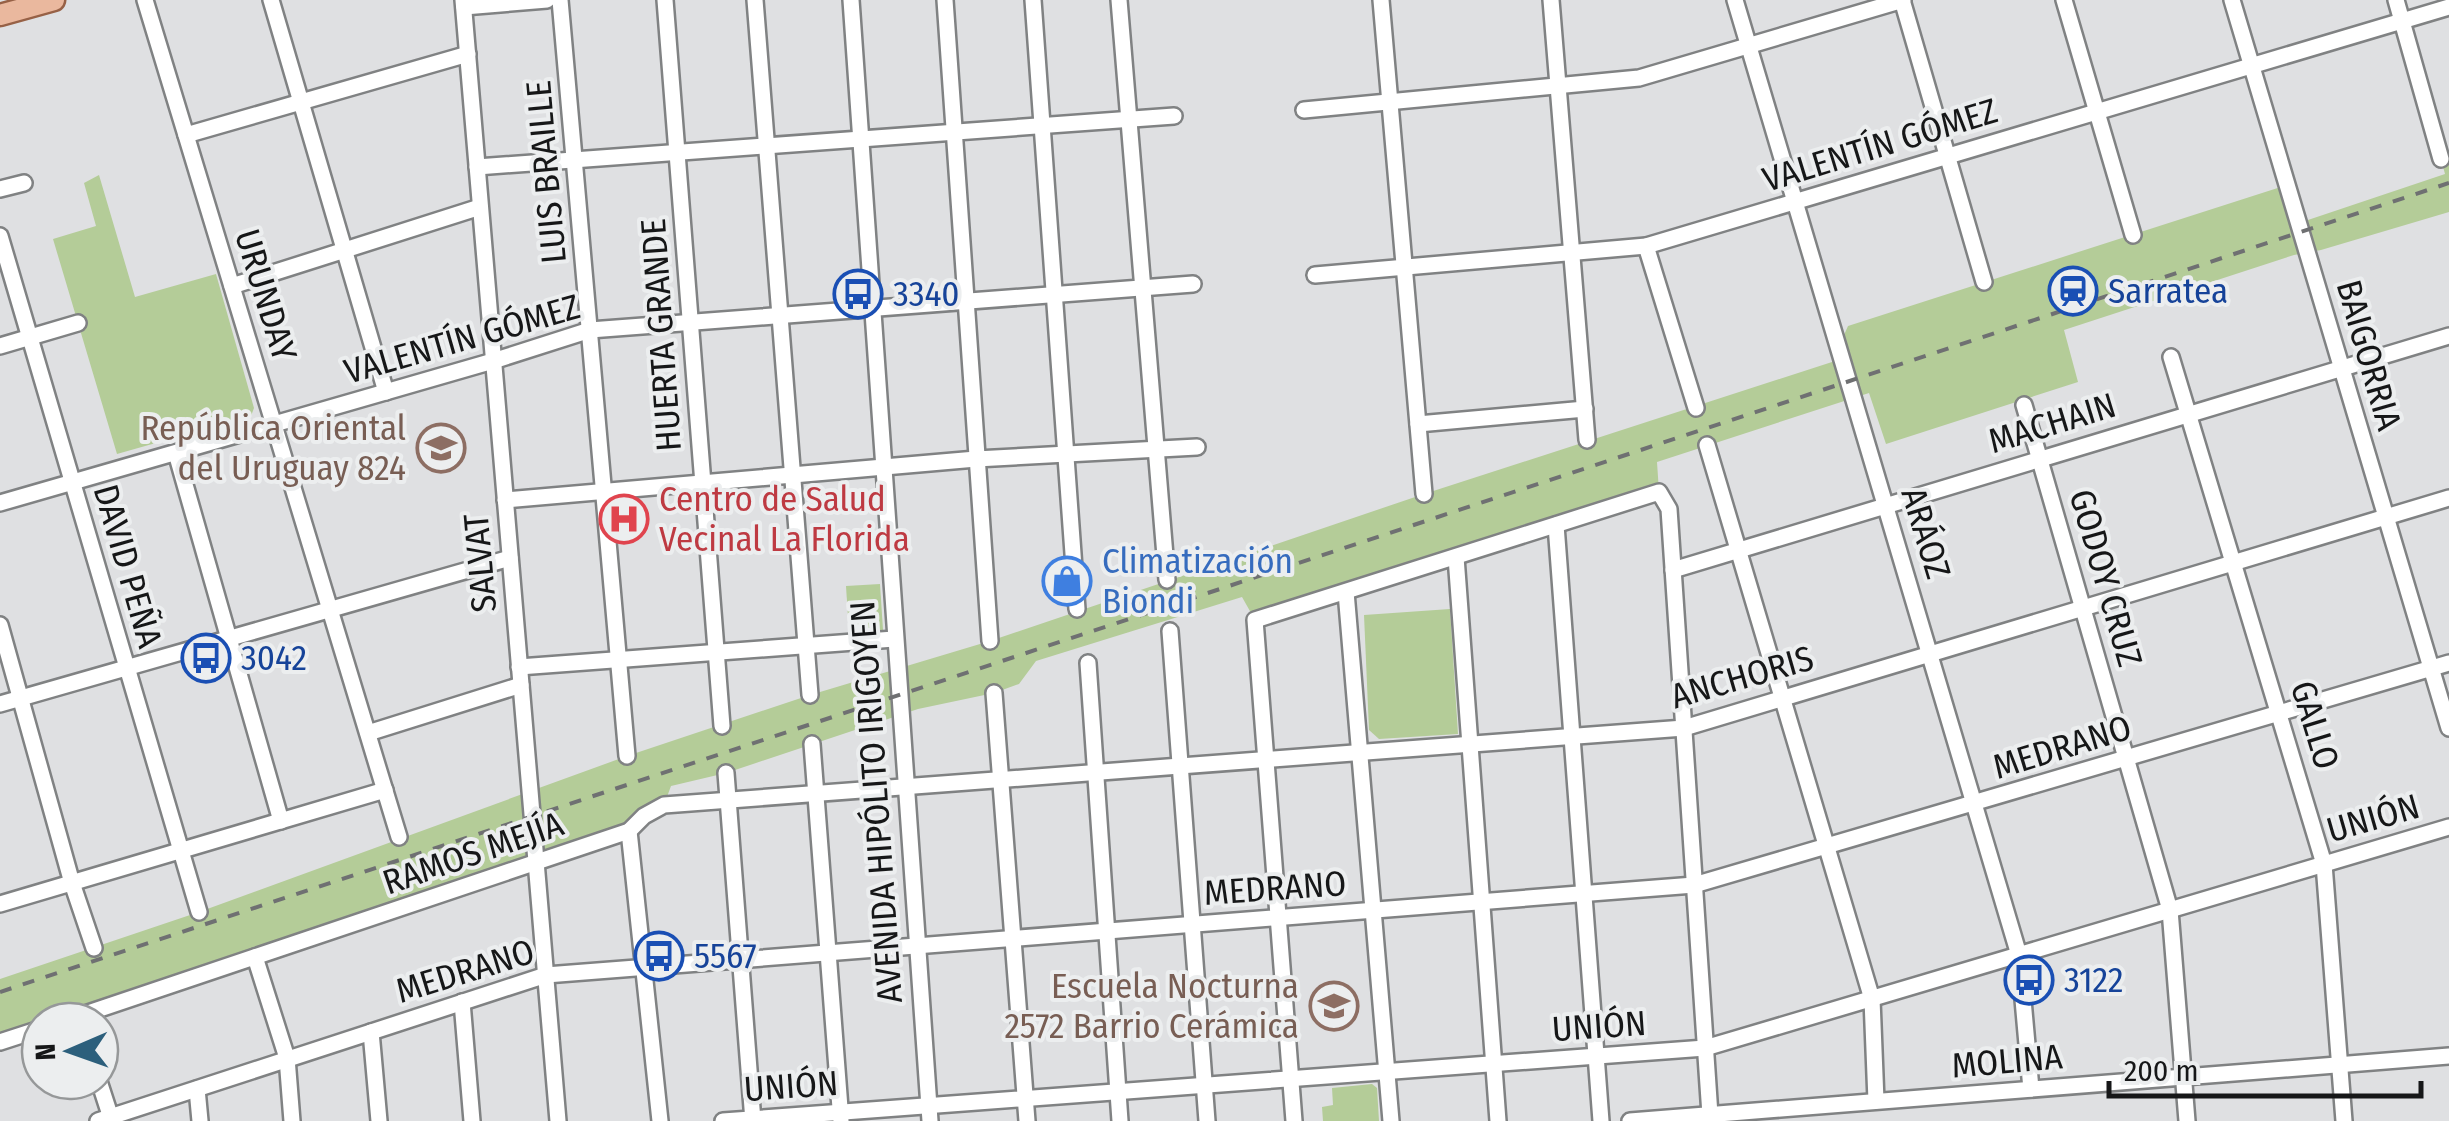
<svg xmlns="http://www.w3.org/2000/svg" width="2449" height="1121" font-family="'Fira Sans Condensed',sans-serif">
	<rect width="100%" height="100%" fill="#dfe0e2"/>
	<!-- green -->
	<g fill="#b4cc98">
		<path d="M2449,156v56l-128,38 -27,5 -230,75 14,52 -192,62 -17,-51 -212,69 2,30 -404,128 -13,-23 -206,64 -17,23 -25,9 -76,16 -192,64 -55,13 -7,19 -35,26 -565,190h-24v8l-40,13v-63l199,-67 428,-156 183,-61 180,-54 434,-147 408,-132 16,-36 439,-141 12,38 146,-49 -4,-15z"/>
		<path d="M99,175l36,122 81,-23 38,134 -3,8 -134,38 -64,-215 43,-13 -12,-43z"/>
		<path d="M880,584l3,46 -34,2 -3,-46z"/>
		<path d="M1450,609l8,125 -79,5 -10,-9 -5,-115z"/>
		<path d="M1372,1084l5,4 2,33h-56l-1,-14 11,-2 -1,-17z"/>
	</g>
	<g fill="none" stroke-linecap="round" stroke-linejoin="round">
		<!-- minor casing -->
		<g stroke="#808283" stroke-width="20">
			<g id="minor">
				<path d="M145,0l254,837"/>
				<path d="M271,0l115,392"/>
				<path d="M463,0l95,1121"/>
				<path d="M560,0l67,756"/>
				<path d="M665,0l57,726"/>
				<path d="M755,0l55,695"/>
				<path d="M851,0l79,1121"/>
				<path d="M945,0l45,641"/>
				<path d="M1033,0l44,609"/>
				<path d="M1119,0l48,580"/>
				<path d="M1381,0l43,494"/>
				<path d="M1551,0l36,440"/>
				<path d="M1735,0l284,955 12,134"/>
				<path d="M1902,0l82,282"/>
				<path d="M2064,0l69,235"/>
				<path d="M2232,0l217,728"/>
				<path d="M2396,0l45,159"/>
				<path d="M464,7l83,-7"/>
				<path d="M1304,110l335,-32 264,-78"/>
				<path d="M186,135l282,-81"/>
				<path d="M477,167l697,-51"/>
				<path d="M0,189l24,-6"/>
				<path d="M0,236l199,676"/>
				<path d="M1646,246l50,162"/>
				<path d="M1315,275l331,-29 803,-239"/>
				<path d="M232,286l248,-79"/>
				<path d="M0,346l78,-23"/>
				<path d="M2171,357l153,507 20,257"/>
				<path d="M2024,405l146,505 17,211"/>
				<path d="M1418,424l167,-15"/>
				<path d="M1707,445l165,554 4,102"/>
				<path d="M176,453l105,368"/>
				<path d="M505,500l471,-41 221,-12"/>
				<path d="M0,503l493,-142 97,-31 603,-46"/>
				<path d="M1556,525l45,596"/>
				<path d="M1456,557l42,564"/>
				<path d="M1673,570l776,-234"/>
				<path d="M1346,592l45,529"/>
				<path d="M0,625l72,258 22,65"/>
				<path d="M1170,631l37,490"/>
				<path d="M1088,663l32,458"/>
				<path d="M519,667l375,-28"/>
				<path d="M994,693l33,428"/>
				<path d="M0,704l510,-146"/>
				<path d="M368,733l153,-48"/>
				<path d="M812,744l29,377"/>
				<path d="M726,773l27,348"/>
				<path d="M629,831l31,290"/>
				<path d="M0,904l385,-114"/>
				<path d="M255,957l32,101 5,63"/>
				<path d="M462,1002l10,119"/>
				<path d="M64,1021l565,-190 15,-15 20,-11 1020,-77 765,-230"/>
				<path d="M371,1032l8,89"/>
				<path d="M0,1042l40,-13"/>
				<path d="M99,1081l13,40"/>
				<path d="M197,1089l3,32"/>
				<path d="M98,1121l448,-146 1148,-90 755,-222"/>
				<path d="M723,1121l982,-73 744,-221"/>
				<path d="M1294,1121l-39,-501 404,-128 10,17 41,606"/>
				<path d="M1630,1121l819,-65"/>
			</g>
		</g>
		<!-- major casing -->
		<g stroke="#976146" stroke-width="25">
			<path id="major" d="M0,15l54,-15"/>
		</g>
		<!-- minor -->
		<use href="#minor" stroke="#fff" stroke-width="15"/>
		<!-- major -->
		<use href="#major" stroke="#eab89e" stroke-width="20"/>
		<!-- rail -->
		<path stroke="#6f7072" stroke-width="4" stroke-dasharray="12 12" stroke-linecap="butt" d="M0,992l2449,-809"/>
	</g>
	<!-- icons -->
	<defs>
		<g id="station-ring" transform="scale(2.5)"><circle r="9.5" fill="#eceeef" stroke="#1a4fb4" stroke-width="1.5"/><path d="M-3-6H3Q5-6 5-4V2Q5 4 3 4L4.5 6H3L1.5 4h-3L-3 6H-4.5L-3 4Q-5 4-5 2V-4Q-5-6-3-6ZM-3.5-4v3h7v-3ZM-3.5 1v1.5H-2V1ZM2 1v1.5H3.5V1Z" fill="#1a4fb4"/></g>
		<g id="bus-ring" transform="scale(2.5)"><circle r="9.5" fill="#eceeef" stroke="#1a4fb4" stroke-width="1.5"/><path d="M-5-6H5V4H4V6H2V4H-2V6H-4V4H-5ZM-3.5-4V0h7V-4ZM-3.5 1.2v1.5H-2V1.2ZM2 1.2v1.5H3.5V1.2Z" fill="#1a4fb4"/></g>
		<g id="school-ring" transform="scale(2.5)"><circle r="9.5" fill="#eceeef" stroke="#8d6e63" stroke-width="1.5"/><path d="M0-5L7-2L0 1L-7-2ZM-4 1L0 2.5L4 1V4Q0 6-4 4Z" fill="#8d6e63"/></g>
		<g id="hospital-ring" transform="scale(2.5)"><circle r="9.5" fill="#eceeef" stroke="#e0444e" stroke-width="1.5"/><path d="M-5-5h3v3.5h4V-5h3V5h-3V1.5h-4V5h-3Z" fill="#e0444e"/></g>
		<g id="shop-ring" transform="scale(2.5)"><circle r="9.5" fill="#eceeef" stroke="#3f7fe0" stroke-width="1.5"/><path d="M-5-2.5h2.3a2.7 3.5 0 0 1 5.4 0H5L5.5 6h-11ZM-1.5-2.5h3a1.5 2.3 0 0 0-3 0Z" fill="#3f7fe0"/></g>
	</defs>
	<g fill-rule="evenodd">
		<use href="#station-ring" x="2073" y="291"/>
		<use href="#bus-ring" x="858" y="294"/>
		<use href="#school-ring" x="441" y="448"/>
		<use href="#hospital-ring" x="624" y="519"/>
		<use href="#shop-ring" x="1067" y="581"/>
		<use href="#bus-ring" x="206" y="658"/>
		<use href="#bus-ring" x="659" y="956"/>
		<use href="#bus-ring" x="2029" y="980"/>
		<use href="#school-ring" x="1334" y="1006"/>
	</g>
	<g text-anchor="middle" stroke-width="8" stroke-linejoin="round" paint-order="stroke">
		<!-- street labels -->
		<g font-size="35" fill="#161718" stroke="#eceeef">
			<text transform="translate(1880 145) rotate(-17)" y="12">VALENTÍN GÓMEZ</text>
			<text transform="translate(546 172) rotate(-95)" y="12">LUIS BRAILLE</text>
			<text transform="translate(266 295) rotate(73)" y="12">URUNDAY</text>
			<text transform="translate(661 335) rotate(-94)" y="12">HUERTA GRANDE</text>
			<text transform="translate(462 339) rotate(-16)" y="12">VALENTÍN GÓMEZ</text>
			<text transform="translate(2369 355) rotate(74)" y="12">BAIGORRIA</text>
			<text transform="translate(2052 423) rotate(-17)" y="12">MACHAIN</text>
			<text transform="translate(1926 533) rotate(73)" y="12">ARÁOZ</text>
			<text transform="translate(480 563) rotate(-95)" y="12">SALVAT</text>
			<text transform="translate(128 566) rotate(74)" y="12">DAVID PEÑA</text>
			<text transform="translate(2106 578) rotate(74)" y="12">GODOY CRUZ</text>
			<text transform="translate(1742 677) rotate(-16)" y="12">ANCHORIS</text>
			<text transform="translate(2315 725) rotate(73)" y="12">GALLO</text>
			<text transform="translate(2062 747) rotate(-17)" y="12">MEDRANO</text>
			<text transform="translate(876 802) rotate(-94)" y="12">AVENIDA HIPÓLITO IRIGOYEN</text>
			<text transform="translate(2373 818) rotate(-16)" y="12">UNIÓN</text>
			<text transform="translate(473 853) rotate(-19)" y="12">RAMOS MEJÍA</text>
			<text transform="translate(1275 888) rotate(-4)" y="12">MEDRANO</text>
			<text transform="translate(465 971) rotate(-17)" y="12">MEDRANO</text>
			<text transform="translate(1599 1026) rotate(-4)" y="12">UNIÓN</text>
			<text transform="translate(2007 1061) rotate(-5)" y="12">MOLINA</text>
			<text transform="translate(791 1086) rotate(-4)" y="12">UNIÓN</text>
		</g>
		<!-- transit labels -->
		<g font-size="35" fill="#164399" stroke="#eceeef" text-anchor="start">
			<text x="2108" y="303">Sarratea</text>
			<text x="893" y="306">3340</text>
			<text x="241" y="670">3042</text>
			<text x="694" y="968">5567</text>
			<text x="2064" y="992">3122</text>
		</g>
		<!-- education labels -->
		<g font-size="35" fill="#785e54" stroke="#eceeef" text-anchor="end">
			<text x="406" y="440">República Oriental<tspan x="406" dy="40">del Uruguay 824</tspan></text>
			<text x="1299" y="998">Escuela Nocturna<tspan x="1299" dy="40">2572 Barrio Cerámica</tspan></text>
		</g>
		<!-- health labels -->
		<g font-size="35" fill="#be3a42" stroke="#eceeef" text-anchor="start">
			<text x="659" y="511">Centro de Salud<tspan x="659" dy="40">Vecinal La Florida</tspan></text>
		</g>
		<!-- shop labels -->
		<g font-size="35" fill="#366cbe" stroke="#eceeef" text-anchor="start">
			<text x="1102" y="573">Climatización<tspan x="1102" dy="40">Biondi</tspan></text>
		</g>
	</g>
	<!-- north arrow -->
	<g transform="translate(70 1051) rotate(268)"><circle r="48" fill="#eceeef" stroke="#969899" stroke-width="2.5"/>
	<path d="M0-8L18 38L0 25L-18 38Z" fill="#2c5f7c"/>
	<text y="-15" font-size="28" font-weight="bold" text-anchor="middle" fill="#161718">N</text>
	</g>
	<!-- scale -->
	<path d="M2109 1081v15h312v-15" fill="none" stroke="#161718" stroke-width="5"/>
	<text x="2124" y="1081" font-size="30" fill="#161718" stroke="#eceeef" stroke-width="8" paint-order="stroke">200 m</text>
</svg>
